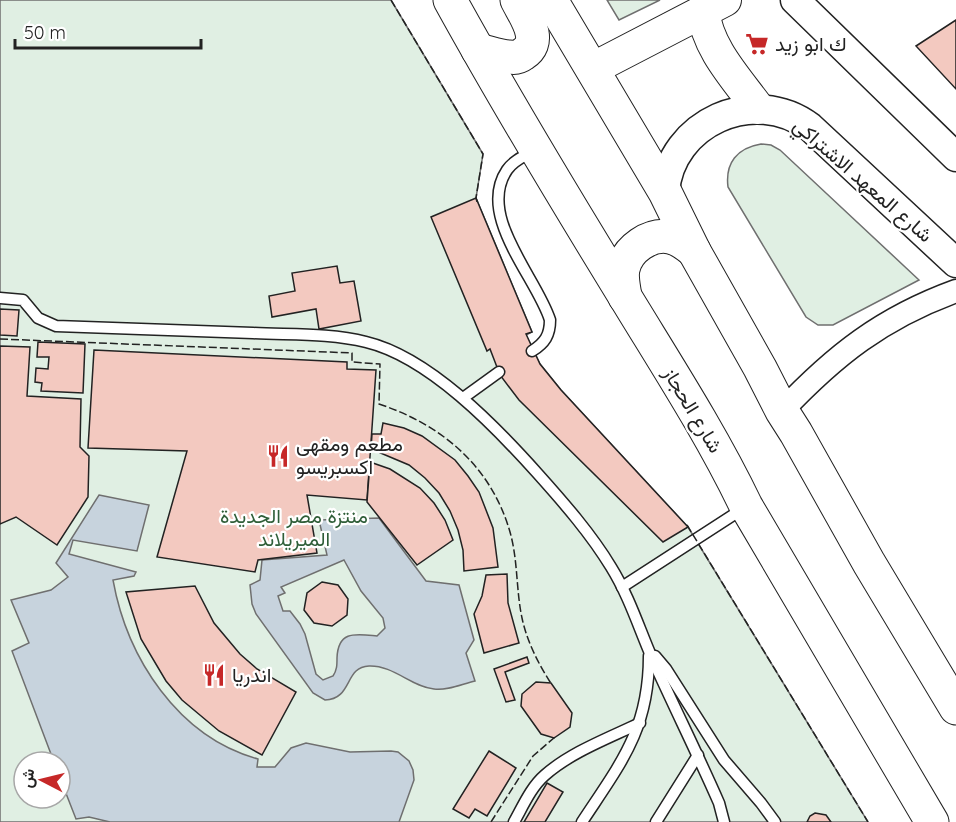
<svg xmlns="http://www.w3.org/2000/svg" width="956" height="822" font-family="Quicksand,Vazirmatn,sans-serif">
	<rect width="100%" height="100%" fill="#fff"/>
	<!-- green -->
	<g fill="#e0efe3" stroke="#6f6f6f" stroke-width="1.5" fill-rule="evenodd">
		<path d="M0,0h391l92,154 -7,44 56,134 -6,3 14,29 21,26 127,137 180,295h-868zM24,762h36v36h-36z"/>
		<path d="M607,0h53l-41,20z"/>
		<path d="M761,144l10,1 9,5 139,130 -86,45h-15l-12,-8 -78,-130c-3,-24 9,-39 33,-43z"/>
	</g>
	<!-- water -->
	<g fill="#c7d3dd" stroke="#6f6f6f" stroke-width="1.5" fill-rule="evenodd">
		<path d="M99,495l50,10 -12,46 -64,-11 -4,14 67,18 -2,4 -21,4c14,78 65,157 145,179l-1,8h18l16,-19 15,-5 44,9 41,-1 7,1 11,9 4,9 1,10 -15,42h-289l-21,-5 -13,2 -16,-41v-16h-6l-42,-111 17,-8 -18,-43 40,-10 17,-13 -12,-14z"/>
		<path d="M379,518l47,63 33,4 15,55 -8,13 9,28c-13,3 -28,10 -41,8 -22,-2 -41,-24 -65,-23 -25,1 -16,33 -44,34l-12,-7 -57,-79 -4,-10 -2,-19 10,-5 2,-20 65,-5 -8,-35zM344,560l17,31 22,27 2,10 -8,8c-21,-2 -39,-6 -40,22 0,7 0,12 -4,18l-10,4 -7,-6 -11,-40 -5,-10 -10,-13h-7l-5,-15 7,-3 -4,-6z"/>
	</g>
	<!-- building -->
	<g fill="#f3c9c0" stroke="#222" stroke-width="1.5">
		<path d="M956,20v69l-40,-43z"/>
		<path d="M476,198l56,134 -6,2 14,30 21,26 127,137 -25,15 -144,-142 -19,-25 -10,-26 -3,2 -56,-134z"/>
		<path d="M337,266l3,17 14,-2 7,40 -42,8 -3,-20 -44,8 -3,-21 26,-5 -3,-18z"/>
		<path d="M0,309l19,1 -2,26 -17,-1z"/>
		<path d="M38,342l47,2 -2,49 -42,-2 1,-8 -7,-1 1,-14 12,1 1,-12h-12z"/>
		<path d="M0,346l30,1 -3,49 54,3 -1,48 9,9 -1,41 -31,48 -41,-28 -16,7z"/>
		<path d="M94,350l253,12v7l29,1 -9,130 -60,-5 10,58 -59,7 -3,12 -98,-15 30,-106 -99,-3z"/>
		<path d="M383,423l21,5 18,8 33,24 13,16 11,16 14,36 5,39 -34,4 -1,-21 -5,-20 -8,-19 -11,-18 -14,-15 -16,-13 -38,-16 1,-15h9z"/>
		<path d="M370,462l20,7 30,19 14,15 11,17 8,20 -36,25 -50,-63z"/>
		<path d="M507,574l1,29 11,40 -35,10 -10,-39 8,-18 4,-21z"/>
		<path d="M322,582l16,3 10,14 -1,16 -15,11 -18,-3 -10,-13 3,-17z"/>
		<path d="M195,586l19,37 26,31 17,15 39,23 -34,63 -43,-24 -37,-31 -16,-19 -25,-42 -15,-47z"/>
		<path d="M527,657l2,6 -24,9 10,28 -9,2 -12,-33z"/>
		<path d="M536,682l15,1 21,30 -2,14 -16,11 -13,-4 -20,-28 1,-12z"/>
		<path d="M489,751l27,17 -29,48 -12,-7 -6,9 -16,-9z"/>
		<path d="M547,783l16,9 -18,30h-21z"/>
		<path d="M815,813l11,2 5,7h-24l3,-6z"/>
	</g>
	<g fill="none" stroke-linecap="round" stroke-linejoin="round">
		<!-- service casing -->
		<g stroke="#222" stroke-width="13">
			<g id="service">
				<path d="M0,298l23,2 15,18 18,8c66,2 131,5 197,7 37,2 77,0 113,9 63,15 130,85 172,132 26,29 53,60 73,93 18,29 28,61 41,91 22,49 46,97 67,145l5,19"/>
				<path d="M532,351c13,-8 18,-16 18,-31 -13,-42 -74,-104 -43,-150 6,-9 17,-14 26,-19"/>
				<path d="M463,398l36,-26"/>
				<path d="M622,587l122,-79"/>
				<path d="M655,656l11,13 58,91 37,43 14,19"/>
				<path d="M514,822c9,-16 17,-35 31,-47 26,-23 64,-37 95,-52"/>
				<path d="M582,822c38,-58 67,-92 67,-166"/>
				<path d="M656,822l42,-67"/>
			</g>
		</g>
		<!-- minor casing -->
		<g stroke="#222" stroke-width="25">
			<path id="minor" d="M782,411c53,-56 100,-93 174,-120"/>
		</g>
		<!-- tertiary casing -->
		<g stroke="#222" stroke-width="31">
			<g id="tertiary">
				<path d="M795,0l161,157"/>
				<path d="M665,192c5,-69 89,-107 145,-65l146,136"/>
			</g>
		</g>
		<!-- secondary casing -->
		<g stroke="#222" stroke-width="34">
			<g id="secondary">
				<path d="M703,10c4,38 33,68 55,98"/>
				<path d="M592,69l133,-69"/>
			</g>
		</g>
		<!-- primary casing -->
		<g stroke="#222" stroke-width="35">
			<g id="primary">
				<path d="M450,0c54,98 112,194 171,290 43,71 89,141 125,216l186,316"/>
				<path d="M551,0l114,192 29,59 66,117 22,43 14,22 73,130 87,145"/>
				<path d="M478,50c10,2 21,7 32,7 5,1 9,0 13,-3 21,-13 2,-38 -6,-54"/>
				<path d="M625,297c-1,-9 -4,-19 -2,-28 4,-20 27,-36 47,-32 10,2 17,8 24,14"/>
			</g>
		</g>
		<!-- service -->
		<use href="#service" stroke="#fff" stroke-width="10"/>
		<!-- minor -->
		<use href="#minor" stroke="#fff" stroke-width="22"/>
		<!-- tertiary -->
		<use href="#tertiary" stroke="#fff" stroke-width="28"/>
		<!-- secondary -->
		<use href="#secondary" stroke="#fff" stroke-width="32"/>
		<!-- primary -->
		<use href="#primary" stroke="#fff" stroke-width="33"/>
		<!-- fence -->
		<g stroke="#222" stroke-width="1.5" stroke-dasharray="8 3" stroke-linecap="butt">
			<path d="M391,0l92,154 -7,44 1,4"/>
			<path d="M0,339l352,14v9l28,2 -1,40c63,21 112,62 131,128 8,28 6,58 12,86 5,24 17,47 30,67"/>
			<path d="M687,525l181,297"/>
			<path d="M491,822l42,-66 22,-19"/>
		</g>
	</g>
	<!-- icons -->
	<defs>
		<g id="supermarket-bare" transform="scale(1.8)"><path d="M-6-5.5h2.5l.6 2H6L4.5 2H-2.5L-4.4-4H-6ZM-1.5 3.2a1.3 1.3 0 1 0 .1 0ZM3 3.2a1.3 1.3 0 1 0 .1 0Z" fill="#c62828" stroke="#fff" stroke-width="2.5" paint-order="stroke"/></g>
		<g id="restaurant-bare" transform="scale(1.8)"><path d="M-5-6h1v4h1v-4h1v4h1v-4h1v5L-1.5 .5V6h-2V.5L-5-1ZM5-6V6H3V1.5H1.5Q1.5-4 5-6Z" fill="#c62828" stroke="#fff" stroke-width="2.5" paint-order="stroke"/></g>
	</defs>
	<g fill-rule="evenodd">
		<use href="#supermarket-bare" x="757" y="44"/>
		<use href="#restaurant-bare" x="278" y="456"/>
		<use href="#restaurant-bare" x="214" y="675"/>
	</g>
	<g text-anchor="middle" stroke-width="4.5" stroke-linejoin="round" paint-order="stroke">
		<!-- poi labels -->
		<g font-size="20" fill="#222" stroke="#fff" text-anchor="start">
			<text x="775" y="51">ك ابو زيد</text>
			<text x="296" y="451">مطعم ومقهى<tspan x="296" dy="23">اكسبريسو</tspan></text>
			<text x="232" y="682">اندريا</text>
		</g>
		<!-- street labels -->
		<g font-size="20" fill="#222" stroke="#fff">
			<text transform="translate(863 180) rotate(41)" y="7">شارع المعهد الاشتراكي</text>
			<text transform="translate(693 410) rotate(59)" y="7">شارع الحجاز</text>
		</g>
		<!-- park labels -->
		<g font-size="20" fill="#2f5e38" stroke="#fff">
			<text x="294" y="523">منتزة مصر الجديدة<tspan x="294" dy="23">الميريلاند</tspan></text>
		</g>
	</g>
	<!-- north arrow -->
	<g transform="translate(42 780) rotate(277)"><circle r="28" fill="#ffffff" stroke="#a7a7a7" stroke-width="1.5"/>
	<path d="M0-4.5L10 22L0 15L-10 22Z" fill="#c62828"/>
	<text y="-9" font-size="16" font-weight="bold" text-anchor="middle" fill="#222222">ش</text>
	</g>
	<!-- scale -->
	<path d="M15 39v9h186v-9" fill="none" stroke="#222222" stroke-width="3"/>
	<text x="24" y="39" font-size="18" fill="#222222" stroke="#ffffff" stroke-width="4.5" paint-order="stroke">50 m</text>
</svg>
